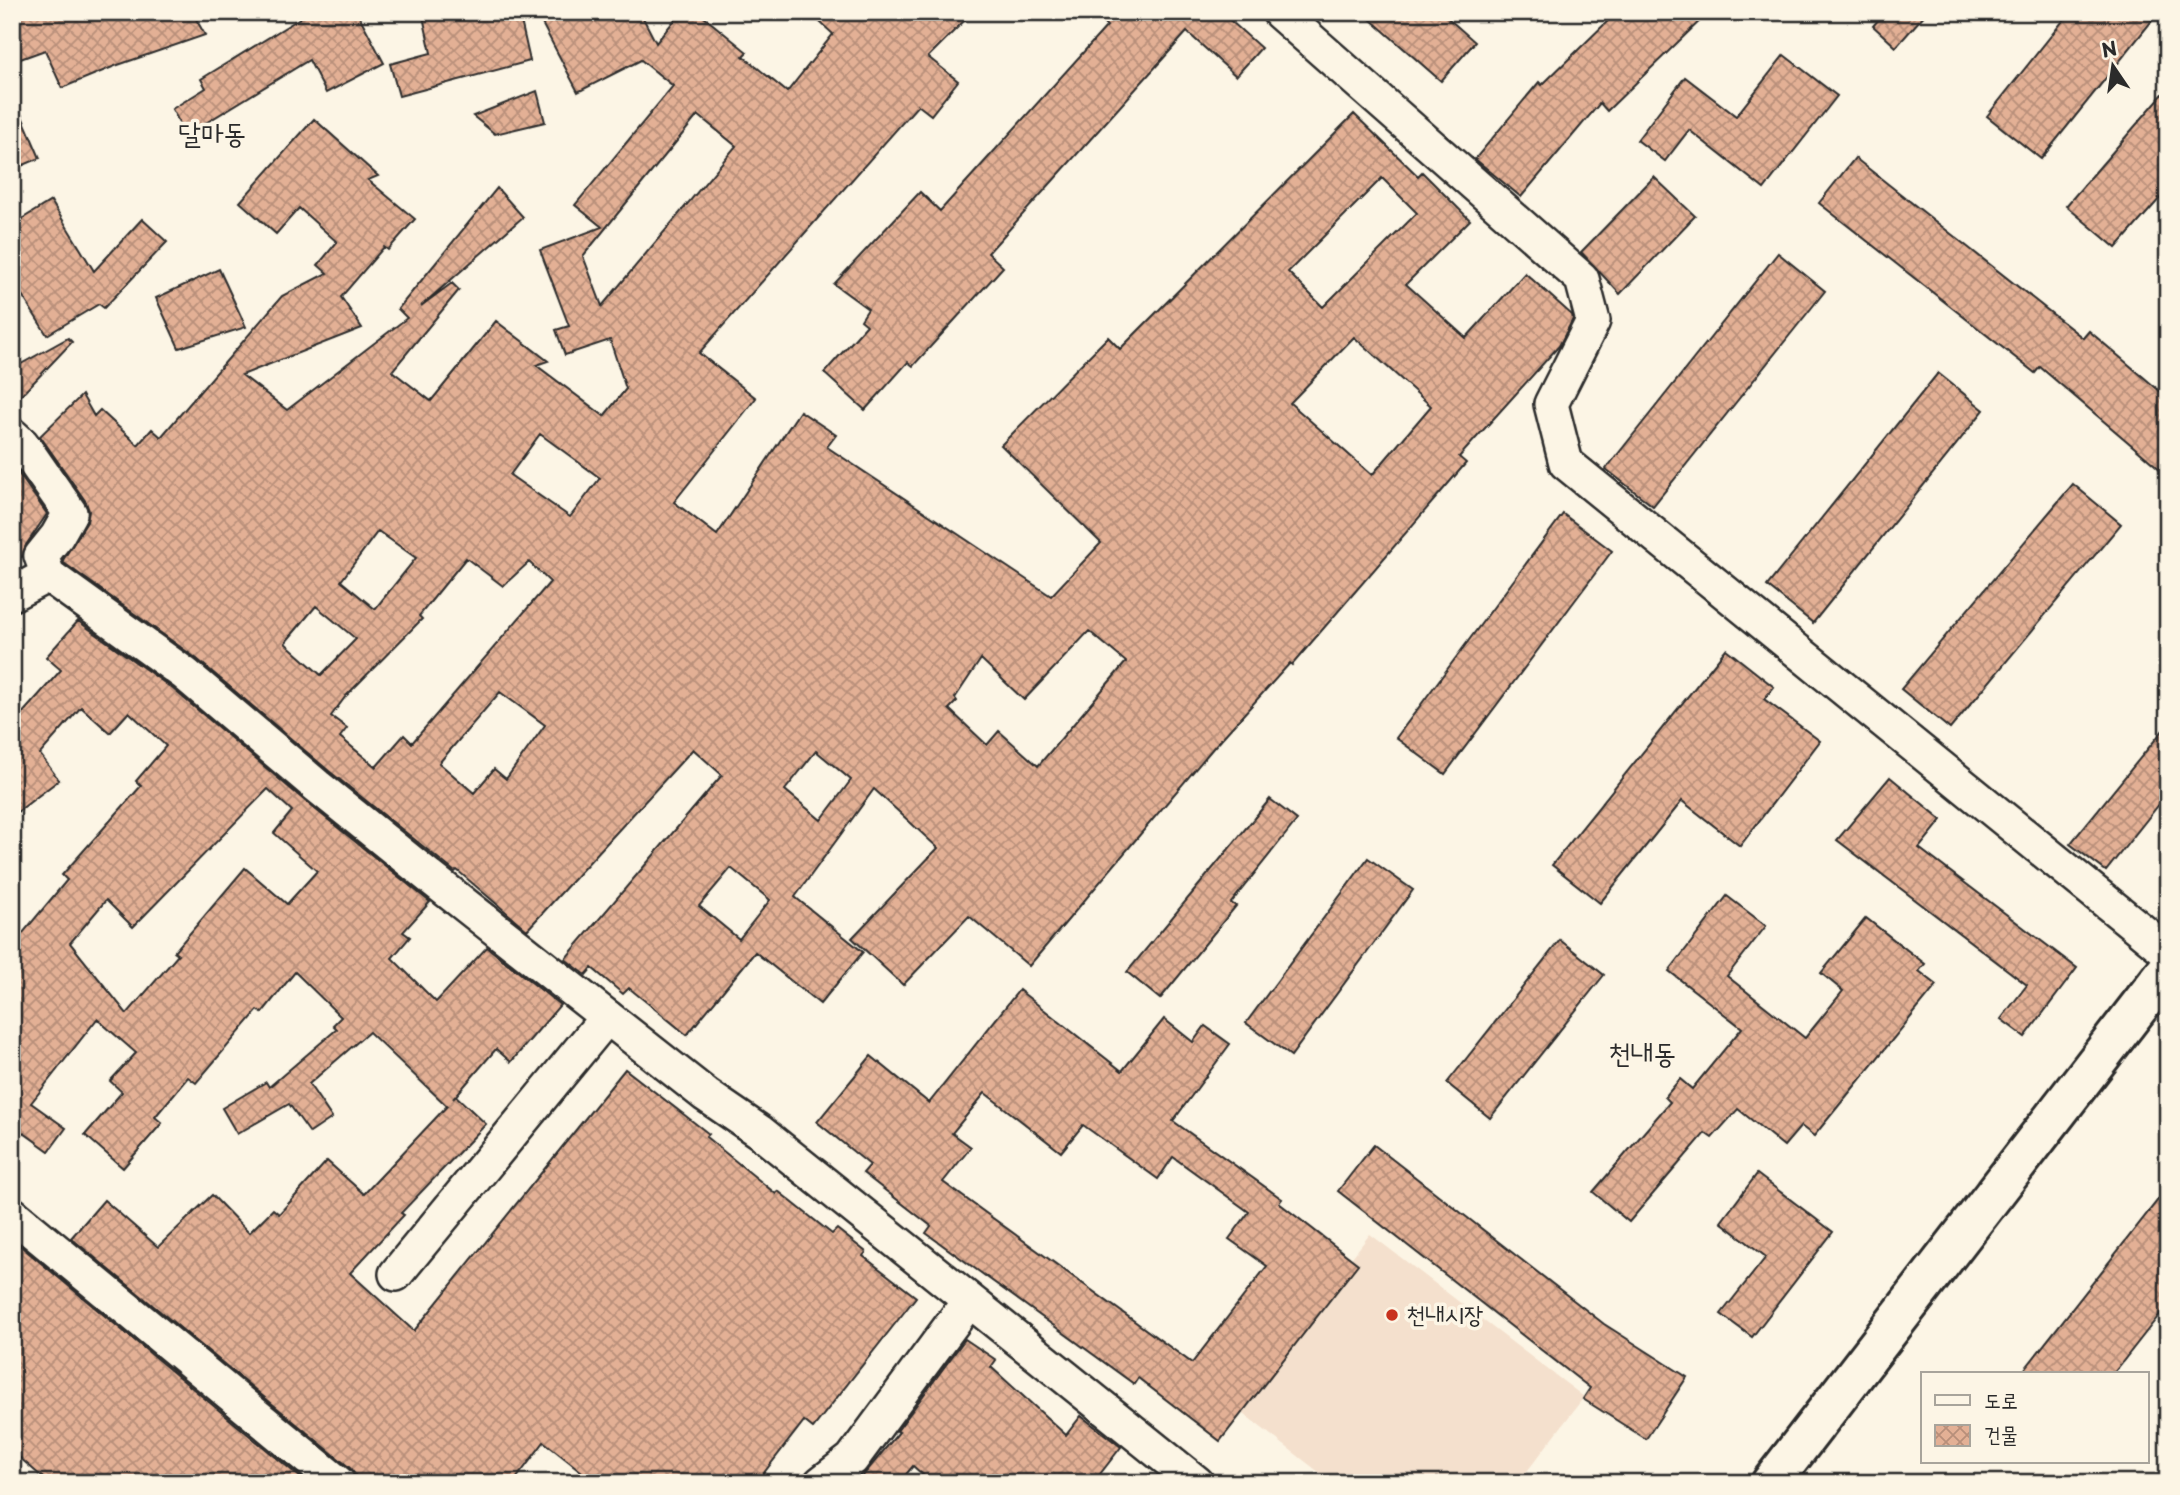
<svg xmlns="http://www.w3.org/2000/svg" width="2180" height="1495" font-family="'Playpen Sans','Poor Story',sans-serif">
	<defs>
		<pattern id="building-cross-hatch" width="8" height="8" patternUnits="userSpaceOnUse" patternTransform="scale(1.75)"><rect width="8" height="8" fill="#e3b095"/><path d="M0 0l8 8M0 8l8-8" fill="none" stroke="#b88f7a"/></pattern>
	</defs>
	<rect width="100%" height="100%" fill="#fcf5e5"/>
	<filter id="ink" filterUnits="userSpaceOnUse"><feTurbulence type="fractalNoise" baseFrequency=".0143" numOctaves="2"/><feDisplacementMap in="SourceGraphic" scale="14" xChannelSelector="R" yChannelSelector="G"/><feConvolveMatrix kernelMatrix="1 2 1 2 8 2 1 2 1" color-interpolation-filters="sRGB"/></filter>
	<g filter="url(#ink)">
		<!-- built -->
		<path fill="#f4e0cd" d="M1370,1234l214,163 -66,86h-185l-97,-75z"/>
		<!-- building -->
		<g fill="url(#building-cross-hatch)" stroke="#2b2b2b" stroke-width="2" fill-rule="evenodd">
			<path d="M31,12h161l13,23 -90,31 -53,22 -17,-38 -33,12v-43z"/>
			<path d="M310,12h47l27,51 -58,30 -17,-33 -123,75 -14,-26 34,-21 -5,-9z"/>
			<path d="M422,12h97l11,49 -131,35 -9,-32 41,-11z"/>
			<path d="M536,12h104l16,31 25,-31h17l49,40 -4,4 44,36 46,-58 -24,-22h164l-45,45 30,24 -27,34 -13,-10 -219,248 57,45 -82,104 43,33 83,-124 36,24 -9,12 224,149 50,-53 -100,-98 107,-108 12,12 234,-235 64,62 4,-4 48,48 -64,64 60,54 59,-65 47,42 1,4 -14,27 -100,111 7,6 -174,202 -2,-2 -76,84 -185,219 -60,-50 -66,69 -51,-47 86,-90 -64,-59 -79,108 68,55 -43,52 -65,-52 -68,83 -58,-47 -6,6 -31,-26 -6,7 -21,-16 157,-184 -29,-26 -166,181 -70,-60 -2,2 -126,-101 -132,-112 -133,-96 -1,-3 24,-38 2,-11 -3,-9 -46,-66 42,-41 12,21 6,-6 38,35 14,-16 9,8 121,-141 45,-23 -9,-8 19,-23 -38,-34 -23,26 -36,-32 74,-83 64,57 -10,4 47,39 -27,31 -4,-3 -43,50 21,31 -120,47 45,35 120,-92 -9,-9 99,-121 26,29 -102,89 31,-23 7,7 -67,81 39,30 65,-80 52,40 -12,4 68,51 22,-27 -16,-49 -45,15 -9,-25 13,-4 -29,-76 62,-23 -27,-22 98,-119 -32,-26 -63,32zM698,115l38,31 -134,160 -19,-50zM1382,178l35,35 -94,94 -35,-35zM1354,337l77,69 -59,69 -82,-72zM540,434l60,44 -30,39 -60,-42zM378,531l38,27 -41,51 -34,-28zM466,558l37,28 26,-24 21,20 -138,161 -8,-8 -28,32 -36,-30 7,-9 -16,-12 15,-20 76,-77 -3,-3zM316,606l40,33 -35,36 -36,-32zM1089,631l37,31 -88,104 -39,-35 -12,14 -38,-36 8,-8 -2,-3 26,-39 43,41zM500,692l45,33 -39,54 -12,-10 -20,24 -35,-30zM816,751l35,29 -30,40 -36,-30zM731,868l39,32 -31,39 -40,-33z"/>
			<path d="M1092,12h129l40,36 -25,28 -49,-44 -199,221 15,14 -90,99 -5,-4 -43,48 -41,-37 43,-48 -6,-5 7,-11 -34,-25 86,-92 20,19 167,-185z"/>
			<path d="M1362,12h79l34,30 -34,39z"/>
			<path d="M1617,12h92l-102,99 -7,-8 -79,94 -46,-38 64,-77 3,3z"/>
			<path d="M1885,12h42l-31,35 -23,-21z"/>
			<path d="M2070,12h89l-118,147 -54,-43z"/>
			<path d="M1784,55l53,41 -73,93 -75,-59 -24,31 -28,-21 48,-63 51,39z"/>
			<path d="M2168,88v101l-52,59 -50,-42z"/>
			<path d="M537,91l8,31 -50,12 -22,-18z"/>
			<path d="M12,93l28,65 -28,12z"/>
			<path d="M1855,158l228,180 6,-7 79,67v78l-128,-109 -5,6 -216,-170z"/>
			<path d="M1654,177l41,39 -75,78 -39,-42z"/>
			<path d="M51,201l43,70 48,-52 25,23 -63,66 -5,-4 -52,31 -35,-56v-54z"/>
			<path d="M1778,253l47,38 -172,215 -47,-37z"/>
			<path d="M219,269l27,58 -67,21 -23,-50z"/>
			<path d="M68,338l4,4 -60,63v-36z"/>
			<path d="M1938,373l46,37 -171,213 -46,-37z"/>
			<path d="M12,464l35,50 -21,31 -4,11 -10,11z"/>
			<path d="M2073,484l48,40 -171,205 -49,-40z"/>
			<path d="M1563,514l49,37 -167,223 -49,-36z"/>
			<path d="M78,621l95,68 132,112 125,101 -27,30 7,5 -18,21 44,44 51,-55 73,58 -49,57 -15,-13 -43,50 3,-3 30,28 -85,89 3,2 -54,58 64,58 211,-262 84,65 -3,3 70,57 2,-3 54,43 5,-5 29,23 -3,4 53,41 -103,131 -9,-7 -48,62h-160l-52,-41 -31,41h-156l-1,-7 -6,-8 -279,-230 33,-38 54,47 54,-52 37,38 24,-24 6,5 48,-53 37,33 83,-88 -78,-74 -60,52 23,34 -22,15 -21,-29 -52,30 -15,-26 44,-26 3,5 68,-58 -4,-4 8,-8 -46,-45 -33,41 -4,-3 -62,73 -8,-6 -33,40 7,6 -39,45 -38,-33 37,-43 -12,-11 26,-28 -39,-34 -66,84 35,25 -17,23 -35,-25 -2,1v-181l55,-66 -5,-5 79,-89 -5,-5 30,-35 -37,-34 -19,21 -29,-26 -41,47 19,26 -47,36v-91l49,-55 -15,-13zM268,789l24,22 -18,22 43,38 -30,33 -42,-36 -71,84 4,3 -51,59 -57,-71 36,-43 27,27z"/>
			<path d="M1726,649l48,38 -10,12 56,42 -80,105 -58,-45 -82,102 -48,-38z"/>
			<path d="M2168,724v69l-62,78 -36,-27z"/>
			<path d="M1890,777l52,43 -23,28 158,120 -52,69 -24,-18 26,-34 -190,-145z"/>
			<path d="M1270,799l27,21 -66,83 5,3 -76,93 -33,-27z"/>
			<path d="M1368,858l45,32 -122,166 -45,-33z"/>
			<path d="M1727,896l39,30 -39,50 78,62 38,-47 -22,-18 45,-55 59,46 -6,7 18,14 -123,151 -13,-10 -17,20 -46,-37 -26,29 -7,-5 -76,89 -36,-30 77,-90 -5,-5 15,-18 12,10 50,-61 -73,-57z"/>
			<path d="M1560,940l44,35 -114,143 -43,-35z"/>
			<path d="M1019,990l103,81 42,-52 29,23 12,-16 25,18 -57,77 109,78 -3,4 79,61 -138,177 -82,-63 -4,6 -208,-151 5,-7 -68,-53 7,-8 -53,-43 54,-66 58,47zM985,1093l76,59 22,-27 75,54 15,-22 76,55 -20,27 38,27 -75,97 -249,-181 28,-35 -19,-14z"/>
			<path d="M1374,1145l230,179 83,53 -41,62 -63,-40 7,-11 -252,-197z"/>
			<path d="M1757,1174l76,58 -81,105 -31,-23 45,-57 -45,-35z"/>
			<path d="M2168,1187v117l-55,70h-92z"/>
			<path d="M12,1239l295,244h-258l-37,-32z"/>
			<path d="M965,1339l31,21 -5,7 75,68 15,-19 40,31 -28,36h-161l-19,-17 -14,17h-42l42,-51 -2,-1z"/>
		</g>
		<g fill="none" stroke-linecap="round" stroke-linejoin="round">
			<!-- street casing -->
			<g stroke="#2b2b2b" stroke-width="38">
				<g id="street">
					<path d="M1279,12l303,267 11,42 -42,83 15,59 602,489"/>
					<path d="M12,435l10,9 48,69 -13,23 -16,20 7,19 137,99 132,112 114,92 275,217 54,37 437,351"/>
					<path d="M12,594l36,-19"/>
					<path d="M12,1214l326,269"/>
					<path d="M396,1274l211,-257"/>
					<path d="M821,1483l31,-24 117,-158"/>
				</g>
			</g>
			<!-- primary casing -->
			<g stroke="#2b2b2b" stroke-width="44">
				<path id="primary" d="M1771,1483l397,-514"/>
			</g>
			<!-- street -->
			<use href="#street" stroke="#fcf5e5" stroke-width="33"/>
			<!-- primary -->
			<use href="#primary" stroke="#fcf5e5" stroke-width="38"/>
		</g>
	</g>
	<!-- markers -->
	<circle fill="#c8321e" stroke="#fcf5e5" stroke-width="2.5" cx="1392" cy="1315" r="7"/>
	<g text-anchor="middle" stroke-width="7" stroke-linejoin="round" paint-order="stroke">
		<!-- poi labels -->
		<g font-size="24" fill="#2b2b2b" stroke="#fcf5e5" text-anchor="start">
			<text x="1406" y="1323">천내시장</text>
		</g>
		<!-- quarter labels -->
		<g font-size="28" fill="#2b2b2b" stroke="#fcf5e5">
			<text x="212" y="143">달마동</text>
			<text x="1642" y="1063">천내동</text>
		</g>
	</g>
	<!-- margin -->
	<rect width="2180" height="1495" fill="none" stroke="#fcf5e5" stroke-width="42"/>
	<rect x="21" y="21" width="2138" height="1453" fill="none" stroke="#2b2b2b" stroke-width="2.5" filter="url(#ink)"/>
	<!-- legend -->
	<rect x="1921" y="1372" width="228" height="91" fill="#fcf5e5" stroke="#a8a49b" stroke-width="2"/>
	<rect x="1935" y="1395" width="35" height="10" fill="#fcf5e5" stroke="#a8a49b" stroke-width="2"/>
	<text x="1984" y="1408" font-size="21" fill="#2b2b2b">도로</text>
	<rect x="1935" y="1425" width="35" height="21" fill="url(#building-cross-hatch)" stroke="#a8a49b" stroke-width="2"/>
	<text x="1984" y="1442" font-size="21" fill="#2b2b2b">건물</text>
	<!-- north arrow -->
	<g transform="translate(2113 66) rotate(347)" stroke="#fcf5e5" stroke-width="5" paint-order="stroke">
	<path d="M0-5L12 26L0 18L-12 26Z" fill="#2b2b2b"/>
	<text y="-10" font-size="19" font-weight="bold" text-anchor="middle" fill="#2b2b2b">N</text>
	</g>
</svg>
